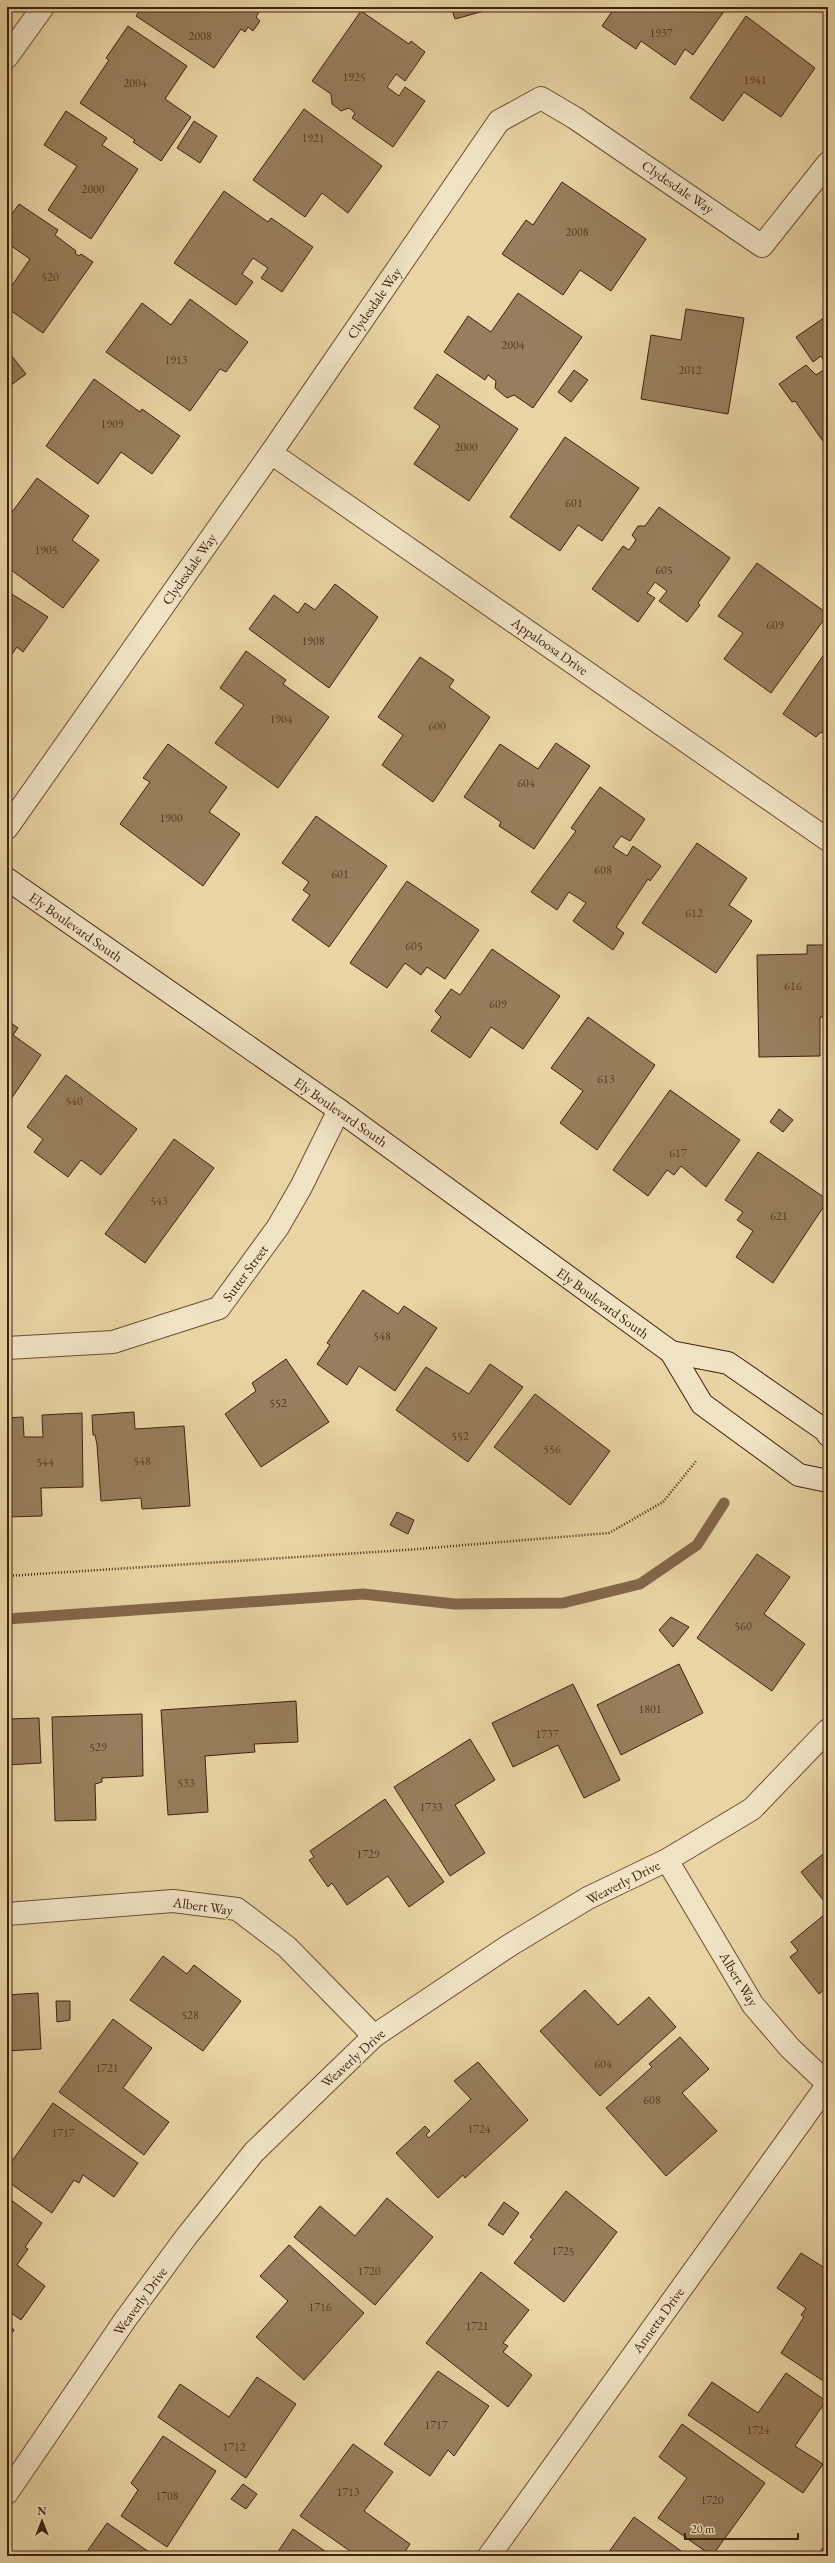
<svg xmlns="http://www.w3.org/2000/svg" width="835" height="2563" font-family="'EB Garamond',serif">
	<rect width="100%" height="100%" fill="#e8d4a4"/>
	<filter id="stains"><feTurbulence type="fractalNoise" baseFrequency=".005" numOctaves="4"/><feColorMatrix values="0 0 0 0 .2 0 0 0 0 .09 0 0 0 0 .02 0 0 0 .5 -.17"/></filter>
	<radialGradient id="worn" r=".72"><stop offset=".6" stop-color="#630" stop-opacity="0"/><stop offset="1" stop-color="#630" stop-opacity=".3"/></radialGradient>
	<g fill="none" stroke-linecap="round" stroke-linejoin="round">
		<!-- stream -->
		<path stroke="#83674a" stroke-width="11" d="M7,1619l356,-25 92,10 108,-1 77,-19 57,-39 27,-42"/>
	</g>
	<!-- building -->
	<g fill="#987e5c" stroke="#41200f">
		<path d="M142,7h120l-6,10 4,4 -7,10 -5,-4 -3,5 -4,-3 -27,39 -78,-52z"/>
		<path d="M451,7h44v1l-40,11z"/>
		<path d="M615,7h112l-34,48 -8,-6 -10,16 -34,-24 -5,8 -34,-23z"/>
		<path d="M361,11l48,33 2,-3 14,11 -20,29 -9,-7 -9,13 12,9 6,-9 20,14 -32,46 -41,-29 3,-5 -6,-5 -8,3 -9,-7 -1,-10 -19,-13z"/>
		<path d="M746,16l69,52 -34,49 -37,-25 -21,29 -33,-23z"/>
		<path d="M128,26l59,40 -22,33 26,18 -30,44 -28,-19 2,-2 -55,-37 29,-43 -3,-2z"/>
		<path d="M304,109l78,57 -34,47 -26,-20 -17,24 -52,-37z"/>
		<path d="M66,111l41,27 -5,7 36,24 -47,70 -43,-29 29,-44 -33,-21z"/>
		<path d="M194,121l23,15 -17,27 -23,-15z"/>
		<path d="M562,182l84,57 -35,52 -31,-21 -17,25 -61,-41 24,-34 7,5z"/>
		<path d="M224,191l44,31 3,-4 42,29 -31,45 -21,-14 7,-10 -15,-10 -11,16 11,8 -17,23 -62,-42z"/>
		<path d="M19,204l39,26 -3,5 21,16 -1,2 4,3 2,-2 12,8 -50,71 -36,-25v-15l23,-34 -23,-16v-22z"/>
		<path d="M518,293l64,44 -49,71 -19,-13 -7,3 -12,-10 1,-7 -8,-6 -3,5 -41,-28 24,-36 23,16z"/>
		<path d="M190,299l58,43 -22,30 -6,-3 -30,42 -84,-59 36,-49 29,22z"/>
		<path d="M686,309l58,9 -16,96 -87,-15 10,-64 30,5z"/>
		<path d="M828,315v52l-7,-11 -8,6 -17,-25z"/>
		<path d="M7,350l19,24 -19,14z"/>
		<path d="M806,365l10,10 12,-8 -1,80 -32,-46 -3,1 -13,-18z"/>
		<path d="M574,370l14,10 -17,22 -13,-10z"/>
		<path d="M437,374l81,55 -49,72 -55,-37 26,-38 -26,-18z"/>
		<path d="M94,379l46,33 2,-3 38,27 -28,38 -31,-22 -23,32 -52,-38z"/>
		<path d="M565,437l74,51 -37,53 -24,-16 -18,26 -50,-34z"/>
		<path d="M37,478l52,38 -17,24 27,20 -36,48 -56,-41v-48z"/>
		<path d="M659,507l71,51 -32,45 2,2 -13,17 -28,-21 8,-10 -12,-9 -8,11 8,5 -17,24 -46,-33 31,-43 6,4 7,-10 -4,-5 6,-9h7z"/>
		<path d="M757,563l71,51 -57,79 -47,-34 19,-26 -25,-17z"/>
		<path d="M335,584l43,33 -49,71 -80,-59 25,-34 24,18 7,-10 10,7z"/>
		<path d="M7,591l41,26 -25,35 -6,-5 -10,14z"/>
		<path d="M246,651l40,29 -3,4 46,33 -51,71 -63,-45 29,-38 -24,-17z"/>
		<path d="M825,653l3,2v81l-7,-4 -5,5 -33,-23z"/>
		<path d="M420,657l34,23 -5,7 41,30 -57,85 -51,-37 21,-30 -25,-18z"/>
		<path d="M556,743l34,23 -56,83 -35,-23 2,-4 -37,-25 36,-53 38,25z"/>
		<path d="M168,744l59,43 -18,25 31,22 -37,52 -83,-62 30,-42 -7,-4z"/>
		<path d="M600,787l45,32 -15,22 -9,-5 -8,11 14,9 6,-10 28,20 -11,15 -2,-2 -32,48 8,6 -11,17 -40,-29 13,-18 -17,-11 -12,18 -26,-18 45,-61 -5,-3z"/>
		<path d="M316,816l71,50 -58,81 -37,-27 18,-25 -7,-5 6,-8 -27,-19z"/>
		<path d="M697,843l50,35 -18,27 23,16 -36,52 -74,-50z"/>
		<path d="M407,881l72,49 -34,49 -18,-12 -6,8 -16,-12 -18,25 -37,-25z"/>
		<path d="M807,945h21v72h-8v39l-61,1 -2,-102 50,-1z"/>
		<path d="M492,949l68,47 -37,53 -32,-22 -21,31 -39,-27 10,-14 -6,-6 16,-22 9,6z"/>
		<path d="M588,1017l67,48 -58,85 -37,-27 23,-32 -32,-23z"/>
		<path d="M7,1020l11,8 -5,7 28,20 -34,50z"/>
		<path d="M66,1075l71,54 -36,46 -20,-15 -13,17 -34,-25 9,-13 -16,-12z"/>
		<path d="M670,1090l70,50 -34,47 -25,-21 -7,9 -7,-5 -19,26 -35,-26z"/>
		<path d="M779,1109l14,11 -10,12 -13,-10z"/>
		<path d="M174,1139l40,29 -69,95 -40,-29z"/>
		<path d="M758,1152l70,48 -55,83 -37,-26 17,-26 -16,-11 6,-8 -18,-12z"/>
		<path d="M363,1290l35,24 6,-8 33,22 -42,63 -36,-25 -12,19 -30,-21 13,-19 -3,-2z"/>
		<path d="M286,1359l43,63 -68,45 -36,-53 31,-23 -4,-8z"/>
		<path d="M490,1364l33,23 -55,75 -72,-52 30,-43 43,27z"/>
		<path d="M535,1394l75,57 -40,54 -76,-58z"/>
		<path d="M134,1412l1,17 49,-3 6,80 -48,3 -1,-11 -40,3 -4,-56 -2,-10h-2l-1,-20z"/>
		<path d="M82,1413l1,74 -42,1 1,28 -35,1v-99l16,-1 1,20h19l-1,-22z"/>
		<path d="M397,1512l17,8 -6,14 -18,-9z"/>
		<path d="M757,1554l33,23 -26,37 41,30 -33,47 -75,-53z"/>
		<path d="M671,1617l18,10 -16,20 -14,-17z"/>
		<path d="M679,1664l24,49 -82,42 -24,-50z"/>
		<path d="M573,1684l47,96 -36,18 -26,-53 -45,22 -21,-44z"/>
		<path d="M296,1701l2,41 -44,2 1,8 -50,4 3,56 -40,3 -7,-105z"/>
		<path d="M142,1714l1,62 -41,2v4l-7,2 1,36 -41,1 -3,-104z"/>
		<path d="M39,1718l2,45 -34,2v-46z"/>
		<path d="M470,1739l25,41 -40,25 30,48 -35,23 -56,-89z"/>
		<path d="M385,1799l59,83 -35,25 -21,-31 -41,29 -15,-22 -4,4 -19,-27 5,-3 -4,-6z"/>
		<path d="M828,1850v56l-27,-34z"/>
		<path d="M824,1915l4,5v67l-9,7 -29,-37 8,-6 -7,-9z"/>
		<path d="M163,1956l24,18 7,-9 47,36 -38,50 -73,-51z"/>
		<path d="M585,1990l33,35 31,-28 27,30 -76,69 -60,-65z"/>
		<path d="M38,1993l3,56 -34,2v-56z"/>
		<path d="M56,2001h14v19l-13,2z"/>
		<path d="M113,2019l39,29 -29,40 46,34 -25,33 -85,-63z"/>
		<path d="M680,2037l29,32 -27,24 35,38 -51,45 -60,-68 46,-41 -3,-3z"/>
		<path d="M478,2062l50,58 -63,58 -2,-3 -25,23 -42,-45 29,-27 5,5 -4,4 3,3 42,-39 -17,-18z"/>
		<path d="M53,2103l85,60 -24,34 -31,-22 -4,8 -5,-3 -22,33 -45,-32v-13z"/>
		<path d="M566,2191l51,41 -53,70 -50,-39 19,-24 -3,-2z"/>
		<path d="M7,2197l35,26 -17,24 3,2 -11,16 28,21 -24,34 -14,-10z"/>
		<path d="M387,2198l46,39 -58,68 -81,-68 26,-31 35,30z"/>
		<path d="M504,2202l15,11 -16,22 -15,-10z"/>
		<path d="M289,2245l75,68 -60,67 -48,-43 32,-36 -28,-25z"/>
		<path d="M801,2253l27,17v114l-47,-31 23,-36 -3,-2 5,-7 -29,-20z"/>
		<path d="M481,2272l48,38 -26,33 5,3 -5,6 29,23 -24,32 -82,-64z"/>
		<path d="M7,2325l7,5 -7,10z"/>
		<path d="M438,2371l51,35 -35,50 -6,-6 -18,26 -46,-32z"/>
		<path d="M786,2373l40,28 -31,45 28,18 -20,29 -115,-78 24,-33 46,31z"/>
		<path d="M257,2377l39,27 -50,74 -88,-61 22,-33 49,33z"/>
		<path d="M682,2424l83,59 -53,73 -54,-38 29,-40 -28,-21z"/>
		<path d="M163,2436l53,35 -49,76 -46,-31 17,-26 -7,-7z"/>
		<path d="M353,2444l40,28 -29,39 46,33 -8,12h-45l-57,-40z"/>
		<path d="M243,2484l14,10 -11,15 -15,-10z"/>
		<path d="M634,2517l54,39h-82z"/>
		<path d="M107,2523l48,33h-71z"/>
		<path d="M293,2529l39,27h-57z"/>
		<path d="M828,2541v15h-11z"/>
	</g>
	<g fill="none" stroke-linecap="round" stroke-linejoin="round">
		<!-- minor casing -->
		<g stroke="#6b4d34" stroke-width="24">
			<g id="minor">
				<path d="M7,57l36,-50"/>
				<path d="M271,453l557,387"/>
				<path d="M7,828l264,-375 228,-332 42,-23 34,20 187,128 66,-83"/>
				<path d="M7,1348l106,-6 106,-34 59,-81 23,-40 38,-77"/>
				<path d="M667,1860l86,145 37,43 38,36"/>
				<path d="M7,1914l166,-13 64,8 50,38 87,89"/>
				<path d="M7,2493l118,-173 61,-83 68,-85 120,-116 136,-91 78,-47 79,-38 85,-51 76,-79"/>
				<path d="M489,2556l339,-472"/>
			</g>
		</g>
		<!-- secondary casing -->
		<g stroke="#41200f" stroke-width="24">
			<g id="secondary">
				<path d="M7,879l332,231 332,242 31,52 97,71 29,6"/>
				<path d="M671,1352l57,11 98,68 2,4"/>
			</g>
		</g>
		<!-- path -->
		<path stroke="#41200f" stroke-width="2.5" stroke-dasharray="1 2" stroke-linecap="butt" d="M7,1576l398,-26 204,-17 54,-31 34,-42"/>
		<!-- minor -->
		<use href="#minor" stroke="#f0e3c4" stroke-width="22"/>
		<!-- secondary -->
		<use href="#secondary" stroke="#f0e3c4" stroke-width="22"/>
	</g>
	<g text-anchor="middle" stroke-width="3" stroke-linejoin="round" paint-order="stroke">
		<!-- number labels -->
		<g font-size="12" fill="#573822">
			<text x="661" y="37">1937</text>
			<text x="200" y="40">2008</text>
			<text x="354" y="81">1925</text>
			<text x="755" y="84">1941</text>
			<text x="135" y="87">2004</text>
			<text x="313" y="142">1921</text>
			<text x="93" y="193">2000</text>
			<text x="577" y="236">2008</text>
			<text x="50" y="281">520</text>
			<text x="513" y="349">2004</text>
			<text x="176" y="364">1913</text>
			<text x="690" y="374">2012</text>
			<text x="112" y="428">1909</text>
			<text x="466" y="451">2000</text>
			<text x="574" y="507">601</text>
			<text x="46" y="554">1905</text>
			<text x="664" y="574">605</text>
			<text x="775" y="629">609</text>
			<text x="313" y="645">1908</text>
			<text x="281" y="723">1904</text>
			<text x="437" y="730">600</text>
			<text x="526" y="787">604</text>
			<text x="171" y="822">1900</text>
			<text x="603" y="874">608</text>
			<text x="340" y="878">601</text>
			<text x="694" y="917">612</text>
			<text x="414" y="950">605</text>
			<text x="793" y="990">616</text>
			<text x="498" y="1008">609</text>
			<text x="606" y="1083">613</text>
			<text x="74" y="1105">540</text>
			<text x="678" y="1157">617</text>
			<text x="159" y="1205">543</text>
			<text x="779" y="1220">621</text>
			<text x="382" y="1340">548</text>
			<text x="278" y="1407">552</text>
			<text x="460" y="1440">552</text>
			<text x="552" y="1453">556</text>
			<text x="142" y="1465">548</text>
			<text x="45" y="1466">544</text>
			<text x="743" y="1630">560</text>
			<text x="650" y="1713">1801</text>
			<text x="547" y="1738">1737</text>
			<text x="98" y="1751">529</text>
			<text x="186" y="1787">533</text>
			<text x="431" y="1811">1733</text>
			<text x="368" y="1858">1729</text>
			<text x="190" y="2019">528</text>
			<text x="603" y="2068">604</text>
			<text x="107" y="2072">1721</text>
			<text x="652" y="2104">608</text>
			<text x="479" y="2133">1724</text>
			<text x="63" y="2137">1717</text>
			<text x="563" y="2255">1725</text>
			<text x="369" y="2275">1720</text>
			<text x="320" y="2311">1716</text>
			<text x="477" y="2330">1721</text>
			<text x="436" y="2429">1717</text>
			<text x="758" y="2434">1724</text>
			<text x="234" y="2451">1712</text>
			<text x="348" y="2496">1713</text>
			<text x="167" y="2500">1708</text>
			<text x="712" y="2504">1720</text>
		</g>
		<!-- street labels -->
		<g font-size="14" fill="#41200f" stroke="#f0e3c4">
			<text transform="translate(678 187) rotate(34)" y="5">Clydesdale Way</text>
			<text transform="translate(374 303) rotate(-55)" y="5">Clydesdale Way</text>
			<text transform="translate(189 569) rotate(-55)" y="5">Clydesdale Way</text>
			<text transform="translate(550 646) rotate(35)" y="5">Appaloosa Drive</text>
			<text transform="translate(76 927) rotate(35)" y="5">Ely Boulevard South</text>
			<text transform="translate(341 1112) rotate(35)" y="5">Ely Boulevard South</text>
			<text transform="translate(245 1273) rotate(-54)" y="5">Sutter Street</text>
			<text transform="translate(603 1303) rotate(36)" y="5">Ely Boulevard South</text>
			<text transform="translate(623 1882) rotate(-27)" y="5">Weaverly Drive</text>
			<text transform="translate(203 1906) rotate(8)" y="5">Albert Way</text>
			<text transform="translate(739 1979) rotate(59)" y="5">Albert Way</text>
			<text transform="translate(353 2058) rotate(-42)" y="5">Weaverly Drive</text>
			<text transform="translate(140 2301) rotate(-54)" y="5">Weaverly Drive</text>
			<text transform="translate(658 2320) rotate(-54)" y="5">Annetta Drive</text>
		</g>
	</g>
	<!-- margin -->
	<rect width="835" height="2563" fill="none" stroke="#e8d4a4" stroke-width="24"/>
	<rect x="8" y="8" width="819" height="2547" fill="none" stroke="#41200f" stroke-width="2"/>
	<rect x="12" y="12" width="811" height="2539" fill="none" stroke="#41200f"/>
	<!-- north arrow -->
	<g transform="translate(42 2521)" stroke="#f0e3c4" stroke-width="3" paint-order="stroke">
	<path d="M0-3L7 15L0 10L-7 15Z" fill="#41200f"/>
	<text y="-6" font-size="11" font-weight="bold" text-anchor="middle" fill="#41200f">N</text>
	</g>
	<!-- scale -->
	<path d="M685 2533v6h113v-6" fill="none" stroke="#41200f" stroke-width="2"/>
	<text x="691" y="2533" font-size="12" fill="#41200f" stroke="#f0e3c4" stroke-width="3" paint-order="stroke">20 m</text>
	<rect width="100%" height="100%" filter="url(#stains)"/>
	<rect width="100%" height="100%" fill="url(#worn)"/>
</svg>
